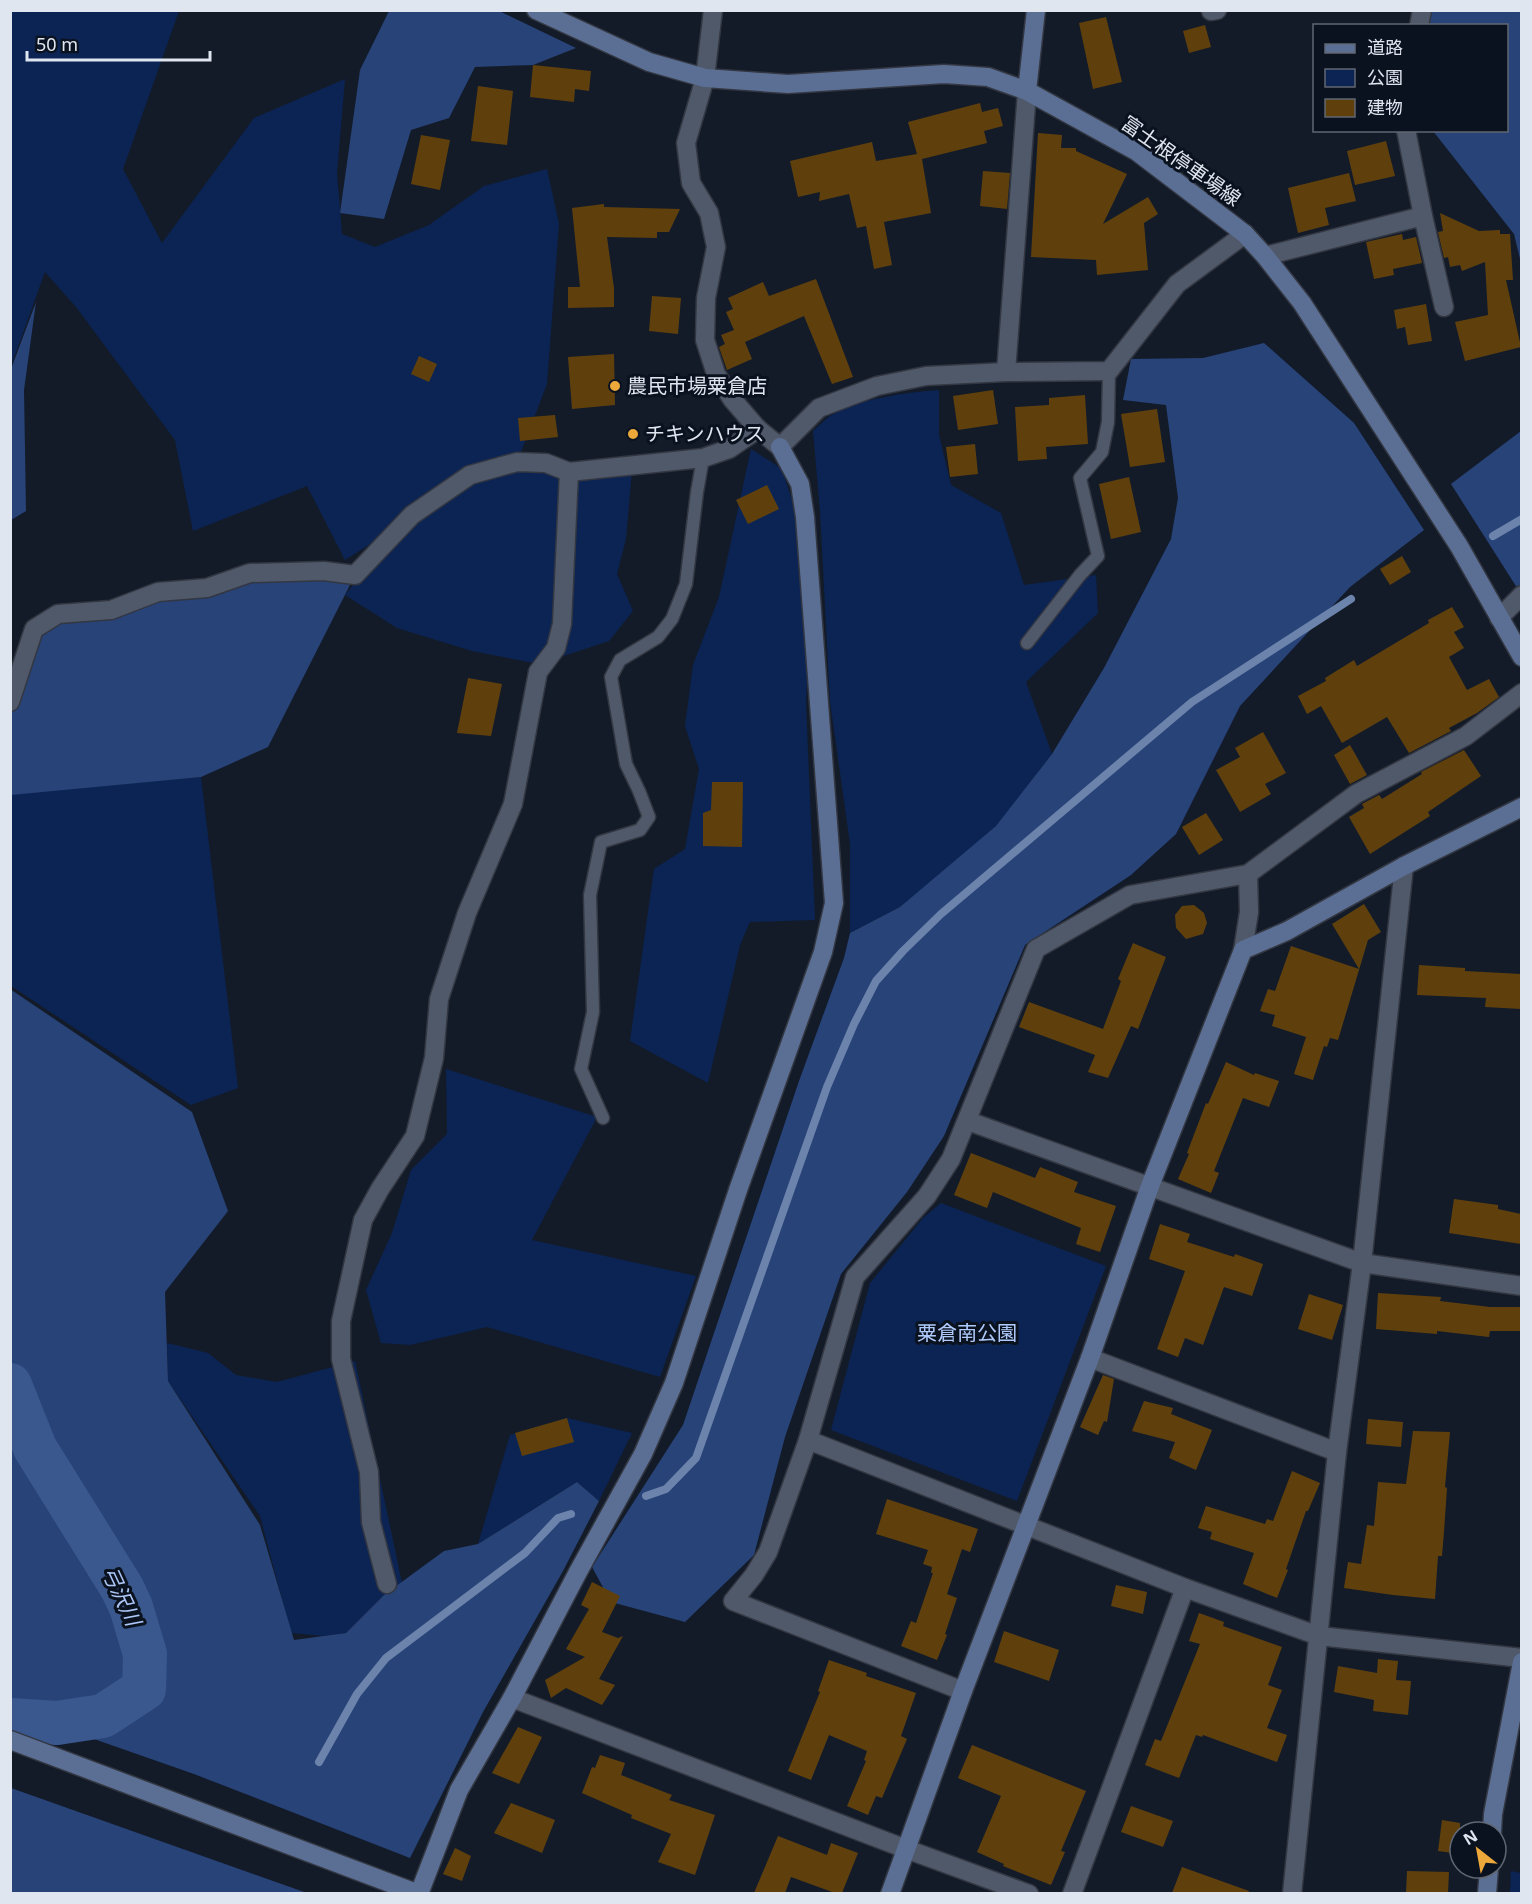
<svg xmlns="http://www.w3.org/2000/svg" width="1532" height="1904" font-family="'Noto Sans','Noto Sans JP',sans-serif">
	<rect width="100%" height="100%" fill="#131b29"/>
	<!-- green -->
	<g fill="#0c2453">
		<path d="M11,11h168l-56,158 39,74 92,-125 91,-39 -8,94 5,61 33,13 54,-22 55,-39 63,-17 12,55 -12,160 -30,78 115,8 -6,69 -9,35 16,37 -24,30 -70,23 -67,-13 -75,-23 -52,-33 54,-67 27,-19 -81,51 -38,-74 -114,45 -18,-91 -99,-133 -31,-35 -34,94z"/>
		<path d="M939,390v45l12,50 50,28 23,72 72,-10 2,38 -72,69 26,72 -20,26 -35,53 -97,74 -50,26v-89l-20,-143 -10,-190 -7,-80c6,-5 11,-11 17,-15 24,-17 80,-24 109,-26z"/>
		<path d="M751,449l31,20 13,40 16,80 -5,114 9,217 -65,2 -10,23 -32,138 -78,-42 24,-172 31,-20 14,-80 -14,-43 8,-61 26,-68z"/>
		<path d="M201,777l37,311 -47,17 -180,-119 -1,-192z"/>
		<path d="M446,1069l151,48 -65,123 164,36 -36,101 -173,-50 -77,18 -29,-2 -15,-53 26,-57 19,-63 36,-36z"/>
		<path d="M941,1203l165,63 -89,235 -186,-71 39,-147 53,-65z"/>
		<path d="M167,1343l41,10 28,22 41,7 78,-21 47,222 -18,12 -38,38 -23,3 -32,-3 -31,-117 -92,-135z"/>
		<path d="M567,1418l65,15 -33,68 -22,-19 -99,62 32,-109z"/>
		<path d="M1511,1871l10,2v20h-11z"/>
	</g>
	<!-- forest -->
	<g fill="#284378">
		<path d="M389,11h110l77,37 -43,17 -58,2 -26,51 -38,12 -27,89 -44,-6 20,-143z"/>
		<path d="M1418,11h103v252l-7,-29 -81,-103 73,-1v-104h-89z"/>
		<path d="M36,302l-12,88 2,121 -15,9v-151z"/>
		<path d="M1264,343l90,80 70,107 -74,57 -110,119 -64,128 -45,41 -106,70 -81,191 -37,56 -66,82 -56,163 -31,118 -69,67 -74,-20 -19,-35 91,-142 116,-344 45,-123 6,-25 50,-26 96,-81 56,-72 52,-86 67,-129 7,-41 -12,-93 -43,-5 8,-41 72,-1z"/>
		<path d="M1521,431v163l-70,-110z"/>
		<path d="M355,575l-87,172 -67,30 -190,18v-90l23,-76 206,-53z"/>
		<path d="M10,989l182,123 36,99 -63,81 3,89 92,144 34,115 52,-7 38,-38 60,-44 34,-7 99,-62 22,19 -36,70 -80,141 -73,146 -216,-84 -183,-64z"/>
		<path d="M11,1788l296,105h-296z"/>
	</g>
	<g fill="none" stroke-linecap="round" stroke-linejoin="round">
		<!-- stream -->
		<g stroke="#6c83ab" stroke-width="8">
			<path d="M1493,536l29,-17"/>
			<path d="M646,1496l20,-7 30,-31 131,-371 27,-63 22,-43 27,-30 38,-37 251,-212 159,-103"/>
			<path d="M319,1762l38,-68 29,-36 139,-105 33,-35 13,-4"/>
		</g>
		<!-- river -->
		<path stroke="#3b588e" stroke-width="44" d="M10,1385l25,63 87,140 9,19 14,47 -1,35 -41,27 -46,7 -47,-3"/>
	</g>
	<!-- building -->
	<g fill="#5f400d">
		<path d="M1106,17l16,65 -29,7 -14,-66z"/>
		<path d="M1205,25l6,22 -22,6 -6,-22z"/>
		<path d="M533,65l58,6 -2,20 -14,-2 -1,13 -44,-5z"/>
		<path d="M478,86l35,5 -6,54 -36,-4z"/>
		<path d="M980,103l2,9 16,-4 5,18 -19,5 3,12 -65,16 9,54 -47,9 8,43 -18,4 -8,-43 -9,2 -8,-34 -30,7 1,-9 -22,5 -8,-36 82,-19 4,19 41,-7 -9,-32z"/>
		<path d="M1038,133l24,2 -1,13h15v3l51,23 -24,50 45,-27 10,17 -14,9 4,47 -51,5 -1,-15 -65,-3z"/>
		<path d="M421,135l29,5 -10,50 -29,-6z"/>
		<path d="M1386,141l9,35 -40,9 -8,-34z"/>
		<path d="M983,171l27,2 -3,36 -27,-3z"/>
		<path d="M1349,173l7,28 -31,7 4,17 -31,8 -10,-45z"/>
		<path d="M604,204v3l76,2 -11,23h-12v6l-50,-1 7,51v19l-46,1v-21h12l-8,-79z"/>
		<path d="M1440,213l39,18 21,-1v4h10l3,46h-7l15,67 -56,14 -10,-39 33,-7 -3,-53 -23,9 -2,-6 -10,2 -2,-10 -4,1 -6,-26 5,-1z"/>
		<path d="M1402,234l1,6 13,-3 6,26 -29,6 1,6 -20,4 -8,-37z"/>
		<path d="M816,279l37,98 -21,7 -28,-68 -59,26 7,17 -25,11 -8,-23 6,-3 -4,-9 13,-5 -8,-18 7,-3 -5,-11 35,-16 6,14z"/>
		<path d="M652,296l29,2 -3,36 -29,-3z"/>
		<path d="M1426,304l6,37 -24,4 -3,-18 -8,2 -3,-19z"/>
		<path d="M614,354l1,51 -43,4 -4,-52z"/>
		<path d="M419,356l18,8 -8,18 -18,-8z"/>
		<path d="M993,390l5,34 -40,6 -5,-34z"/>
		<path d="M1085,395l3,49 -42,3 1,12 -29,2 -3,-54 34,-2v-7z"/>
		<path d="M1157,409l8,53 -35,5 -9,-53z"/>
		<path d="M555,415l3,22 -38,4 -2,-23z"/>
		<path d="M975,444l3,30 -28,3 -4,-30z"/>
		<path d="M1129,477l12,55 -30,7 -12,-55z"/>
		<path d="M767,485l12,24 -31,15 -12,-24z"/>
		<path d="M1402,556l9,16 -21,13 -10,-16z"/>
		<path d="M1452,607l12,20 -10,5 10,16 -15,9 18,33 22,-11 10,18 -22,16 -28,15 2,3 -42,22 -22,-36 -45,26 -21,-37 -14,8 -9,-18 28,-15 -1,-3 29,-18 3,6 72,-43 -1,-3z"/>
		<path d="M468,678l34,6 -11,52 -34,-3z"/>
		<path d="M1263,732l23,41 -21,11 6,10 -31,18 -24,-42 24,-13 -5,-9z"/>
		<path d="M1350,745l17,30 -17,9 -16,-29z"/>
		<path d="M1464,750l17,26 -53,36 2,4 -60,38 -21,-37 15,-9 -2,-4 17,-9 3,4 40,-25 -1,-2z"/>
		<path d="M712,782h31l-1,65 -39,-1v-33l8,-3z"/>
		<path d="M1206,813l17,27 -24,15 -17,-28z"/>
		<path d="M1364,904l17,28 -13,8 -30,100 -8,-2 -3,9 -3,-1 -11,34 -19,-6 12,-37 -34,-11 3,-11 -15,-4 8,-22 7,2 16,-45 68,23 -27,-45z"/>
		<path d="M1194,905l10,8 3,10 -4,11 -17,5 -10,-11 -1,-13 7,-9z"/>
		<path d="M1133,943l33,14 -28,72 -7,-3 -23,52 -20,-6 7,-17 -76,-28 10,-25 74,27 18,-48 -3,-2z"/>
		<path d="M1419,965l46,3v3l56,3v35l-36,-2 1,-9 -69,-3z"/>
		<path d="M1226,1062l28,13 1,-2 24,8 -10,26 -26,-9 -29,73 5,2 -8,20 -33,-14 11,-25 -2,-1 19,-50 2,1z"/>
		<path d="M971,1153l64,25 5,-11 38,15 -4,10 42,14 -16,46 -24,-8 5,-16 -88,-36 -6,16 -33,-13z"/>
		<path d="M1454,1199l44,6v4l23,5v30l-72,-11z"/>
		<path d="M1160,1224l30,10 -3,8 47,15 1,-3 28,10 -11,32 -28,-9 -21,58 -18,-7 -7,19 -21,-8 28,-78 -36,-12z"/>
		<path d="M1378,1293l63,4 -1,4 50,6h31v24h-31l-1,6 -52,-6v3l-61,-5z"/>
		<path d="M1309,1294l34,11 -11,35 -34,-11z"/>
		<path d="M1103,1375l11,4 -7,43 -3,-1 -6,14 -18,-8z"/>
		<path d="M1144,1401l29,7 -2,6 41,16 -16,40 -27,-12 6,-16 -43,-11z"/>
		<path d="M567,1418l7,24 -52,14 -7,-23z"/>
		<path d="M1368,1419l35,3 -2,25 -35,-3z"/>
		<path d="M1413,1431l37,1 -5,55 2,1 -3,44 -2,24h-4l-3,43 -42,-4 -49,-7 4,-26 13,2 6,-39 7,1 4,-44 28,2z"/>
		<path d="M1292,1471l28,12 -12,28h-2l-20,58 2,1 -11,28 -34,-14 11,-31 -44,-14 2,-7 -14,-4 8,-22 59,18 2,-5 6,2z"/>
		<path d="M887,1499l91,30 -8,23 -8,-3 -15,45 10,4 -12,36 2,1 -10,25 -36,-14 10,-25 5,2 17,-50h-2l1,-6 -9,-3 5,-14 -52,-16z"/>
		<path d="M592,1582l28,14 -18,36 16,6 5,-2 -24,43 16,6 -13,20 -36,-17 -15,10 -6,-18 40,-23 -19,-8 23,-40 -8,-4z"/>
		<path d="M1116,1585l31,7 -4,22 -32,-8z"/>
		<path d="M1199,1613l25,9 -1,4 59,21 -14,38 14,5 -15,38 20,7 -10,27 -74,-27 -1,2 -6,-2 -17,43 -34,-13 10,-26 6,2 39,-97 -11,-3z"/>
		<path d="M1004,1631l55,19 -10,31 -55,-19z"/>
		<path d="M1378,1659l20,2 -2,19 15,1 -3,34 -35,-4 1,-11 -40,-8 4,-26 39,7z"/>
		<path d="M829,1660l38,13 -1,3 50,17 -15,43 6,3 -25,59 -6,-2 -8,19 -21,-9 19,-45 -2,-1 3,-9 -38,-16 -18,45 -23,-9 32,-79 -2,-1z"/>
		<path d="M518,1727l24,10 -23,47 -27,-11z"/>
		<path d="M972,1745l114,46 -25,60 4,1 -14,33 -48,-19 1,-2 -27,-12 24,-56 -43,-18z"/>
		<path d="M600,1755l25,8 -4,12 51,20 -3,5 46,15 -20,60 -37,-13 13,-28 -40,-16 1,-3 -50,-22 10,-26 3,1z"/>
		<path d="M511,1803l44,17 -13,33 -48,-20z"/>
		<path d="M1131,1806l42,15 -10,26 -42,-15z"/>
		<path d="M1442,1820l18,3v31l-22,-3z"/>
		<path d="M778,1836l49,19 4,-12 27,10 -16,40h-7l-44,-16 -6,16h-31z"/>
		<path d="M455,1848l16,8 -9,25 -19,-7z"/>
		<path d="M1182,1867l67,24 -1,2h-76z"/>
		<path d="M1407,1871l42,1 -1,21h-42z"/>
	</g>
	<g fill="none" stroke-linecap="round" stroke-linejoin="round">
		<!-- lane casing -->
		<g stroke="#333742" stroke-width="15">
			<g id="lane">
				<path d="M1027,643l53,-68 18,-19 -18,-78 22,-26 6,-30 1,-51"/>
				<path d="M603,1118l-22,-49 12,-57 -3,-117 11,-53 39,-12 9,-13 -10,-26 -13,-27 -15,-87 9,-17 38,-23 14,-18 14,-35 11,-92 6,-34"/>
			</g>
		</g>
		<!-- street casing -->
		<g stroke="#333742" stroke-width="21">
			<g id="street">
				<path d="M713,10l-8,68 -19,65 5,40 18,30 7,34 -10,51 -1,42 11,34 16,25 26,30 22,18 39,-39 58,-22 49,-10 80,-4 103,-1 68,-87 68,-50"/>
				<path d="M1211,11l6,-1"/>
				<path d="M1419,26l3,-16"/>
				<path d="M1406,130l17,86"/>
				<path d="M1265,256l158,-40 21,91"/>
				<path d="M1006,372l21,-281"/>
				<path d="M1499,618l23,-23"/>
				<path d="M10,702l24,-73 24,-15 53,-4 47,-18 49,-4 43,-15 74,-2 31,4 57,-60 58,-40 47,-13 29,1 23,9"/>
				<path d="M1248,874l108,-80 110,-58 56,-43"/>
				<path d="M968,1121l394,142 160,23"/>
				<path d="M1090,1358l247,94"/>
				<path d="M808,1440l377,148 134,48 203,22"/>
				<path d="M387,1584l-16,-62 -2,-50 -28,-113v-38l22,-101 17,-31 35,-53 19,-78 5,-59 28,-86 46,-109 25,-132 18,-24 6,-24 7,-152 134,-14 26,-9 29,-20"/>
				<path d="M963,1691l-230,-90 21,-26 14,-23 40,-112 47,-163 72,-81 24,-37 85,-210 94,-54 118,-21 1,38 -6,38"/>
				<path d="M512,1698l394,151 123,45"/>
				<path d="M1072,1894l113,-306"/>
				<path d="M1292,1894l45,-442 25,-189 42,-397"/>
			</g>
		</g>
		<!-- secondary casing -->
		<g stroke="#333742" stroke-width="21">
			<g id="secondary">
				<path d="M536,10l113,52 56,16 83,6 156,-10 44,3 39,14 109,60 109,83 20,22 37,47 157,243 63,111"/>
				<path d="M1027,91l9,-81"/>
				<path d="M10,1740l409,154"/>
				<path d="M1492,1832l1,-18 29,-152"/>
				<path d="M419,1894l40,-104 53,-92 66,-126 65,-118 31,-71 64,-193 85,-238 11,-49 -29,-386 -5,-33 -20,-37"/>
				<path d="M890,1894l73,-203 127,-333 60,-172 93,-236 44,-19 117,-65 118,-59"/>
				<path d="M1487,1894l2,-26"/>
			</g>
		</g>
		<!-- lane -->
		<use href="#lane" stroke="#50596a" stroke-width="12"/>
		<!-- street -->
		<use href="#street" stroke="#50596a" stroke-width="18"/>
		<!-- secondary -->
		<use href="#secondary" stroke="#5b6f94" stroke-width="18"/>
	</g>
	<!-- markers -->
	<g fill="#eda83b" stroke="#0b121f" stroke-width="2">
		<circle cx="615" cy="386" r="6"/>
		<circle cx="633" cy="434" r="6"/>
	</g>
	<g text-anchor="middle" stroke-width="6" stroke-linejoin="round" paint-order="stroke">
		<!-- street labels -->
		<g font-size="20" fill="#e0e6f0" stroke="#0b121f">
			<text transform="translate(1181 161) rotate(35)" y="7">富士根停車場線</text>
		</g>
		<!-- poi labels -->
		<g font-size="20" fill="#e0e6f0" stroke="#0b121f" text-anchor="start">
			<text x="627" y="393">農民市場粟倉店</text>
			<text x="645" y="441">チキンハウス</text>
		</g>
		<!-- park labels -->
		<g font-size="20" fill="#aec9fa" stroke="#0b121f">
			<text x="967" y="1340">粟倉南公園</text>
		</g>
		<!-- water labels -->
		<g font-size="21" font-style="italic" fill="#acc6f7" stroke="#0b121f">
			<text transform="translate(121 1596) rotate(65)" y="7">弓沢川</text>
		</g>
	</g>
	<!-- border -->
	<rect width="1532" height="1904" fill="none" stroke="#e0e6f0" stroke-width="24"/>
	<!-- legend -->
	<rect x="1313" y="24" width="195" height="108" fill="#0b121f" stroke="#606773" stroke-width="1.5"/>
	<rect x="1325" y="44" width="30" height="9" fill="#5b6f94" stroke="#606773" stroke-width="1.5"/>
	<text x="1367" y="54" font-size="18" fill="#e0e6f0">道路</text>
	<rect x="1325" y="69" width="30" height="18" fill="#0c2453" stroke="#606773" stroke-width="1.5"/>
	<text x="1367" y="84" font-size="18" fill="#e0e6f0">公園</text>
	<rect x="1325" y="99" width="30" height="18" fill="#5f400d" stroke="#606773" stroke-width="1.5"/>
	<text x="1367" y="114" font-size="18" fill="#e0e6f0">建物</text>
	<!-- north arrow -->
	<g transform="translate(1478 1850) rotate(329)"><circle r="28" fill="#0b121f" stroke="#606773" stroke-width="1.5"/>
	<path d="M0-4.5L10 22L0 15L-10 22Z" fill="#eda83b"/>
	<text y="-9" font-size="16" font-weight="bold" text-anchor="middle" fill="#e0e6f0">N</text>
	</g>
	<!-- scale -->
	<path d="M27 51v9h183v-9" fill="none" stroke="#e0e6f0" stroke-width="3"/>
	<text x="36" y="51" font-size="18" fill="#e0e6f0" stroke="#0b121f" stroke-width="4.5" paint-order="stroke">50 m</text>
</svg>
